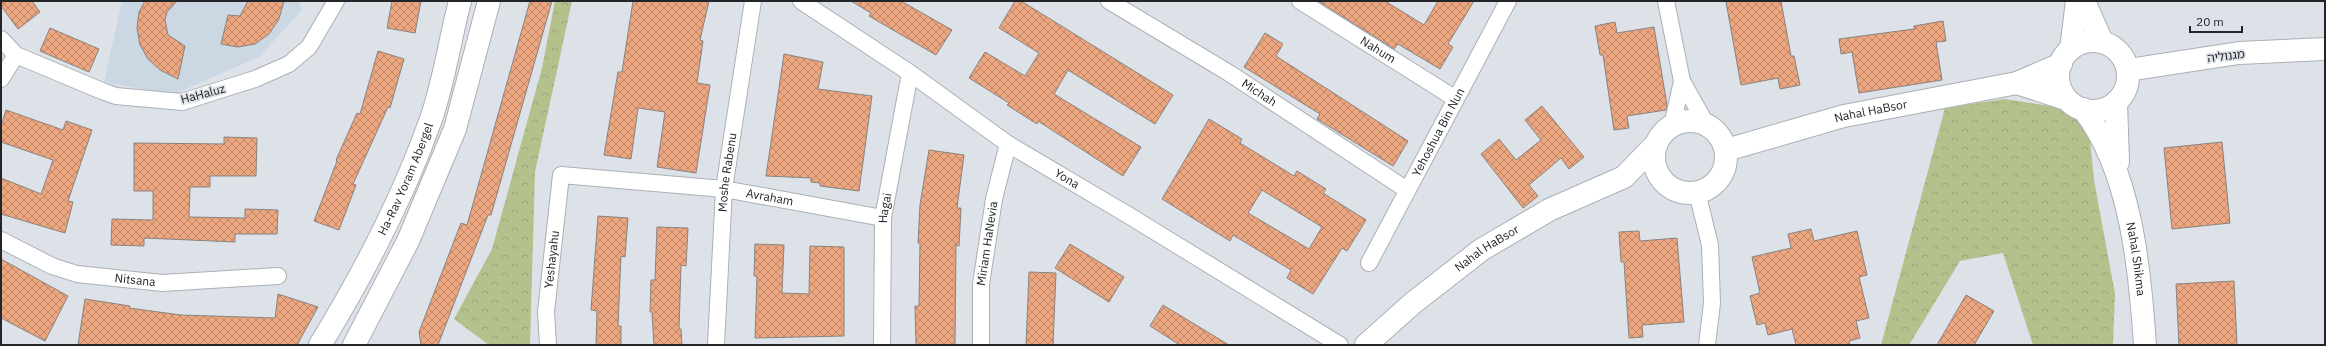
<svg xmlns="http://www.w3.org/2000/svg" width="2326" height="346" font-family="'IBM Plex Sans','Noto Sans Hebrew',sans-serif">
	<defs>
		<pattern id="park-crowns" width="20" height="18" patternUnits="userSpaceOnUse"><rect width="20" height="18" fill="#b4c18d"/><path d="M2 6a3 3 0 1 1 6 0M12 15a3 3 0 1 1 6 0" fill="none" stroke="#9aa67a"/></pattern>
		<pattern id="building-cross-hatch" width="8" height="8" patternUnits="userSpaceOnUse"><rect width="8" height="8" fill="#eca680"/><path d="M0 0l8 8M0 8l8-8" fill="none" stroke="#bf8769"/></pattern>
	</defs>
	<rect width="100%" height="100%" fill="#dde2e9"/>
	<!-- built -->
	<path fill="#ccd7e4" d="M122,1h177l3,9 -43,47 -87,38 -68,-13z"/>
	<!-- park -->
	<g fill="url(#park-crowns)">
		<path d="M555,1h17l-37,171 -5,173h-41l-35,-26 38,-70 50,-181z"/>
		<path d="M2004,99l52,8 17,9 10,10 7,14 4,40 21,114 -2,51h-80l-30,-92 -43,8 -51,84h-28l64,-237z"/>
	</g>
	<!-- building -->
	<g fill="url(#building-cross-hatch)" stroke="#8a827e" fill-rule="evenodd">
		<path d="M1,1h31l8,11 -22,17 -17,-23z"/>
		<path d="M145,1h32l-10,11 -2,8 3,15 17,11 -7,33 -18,-9 -12,-11 -8,-14 -3,-17 2,-16z"/>
		<path d="M248,1h36l-5,18 -10,15 -14,10 -17,3 -17,-3 7,-29 12,1z"/>
		<path d="M392,1h29l-6,32 -28,-5z"/>
		<path d="M530,1h22l-61,214h-3l-50,130h-17l-2,-13 42,-109 6,2z"/>
		<path d="M633,1h76l-9,39 3,1 -6,42 13,2 -14,88 -39,-6 8,-55 -27,-4 -7,51 -27,-4 14,-83h4z"/>
		<path d="M851,1h50l51,29 -16,25 -67,-39 2,-3z"/>
		<path d="M1015,1h6l152,94 -18,29 -87,-54 -14,24 87,53 -18,29 -85,-55 -1,3 -30,-19 2,-2 -40,-25 16,-26 40,24 14,-23 -40,-25z"/>
		<path d="M1318,1h67l39,24 14,-24h36l-26,43 5,3 -13,22 -42,-25 -4,5z"/>
		<path d="M1734,1h47l10,55h3l6,29 -20,4 -2,-11 -37,7 -15,-83z"/>
		<path d="M1943,21l3,20 -10,1 6,38 -83,13 -7,-41 -11,2 -2,-15 75,-10v-3z"/>
		<path d="M1615,22l2,11 37,-6 13,78 -1,5 -39,6 2,12 -15,2 -11,-75h-3l-5,-29z"/>
		<path d="M50,28l49,21 -10,23 -49,-21z"/>
		<path d="M1265,33l18,11 -7,12 132,85 -15,25 -76,-47 3,-5 -76,-47z"/>
		<path d="M378,51l26,8 -14,49 -2,-1 -35,77 3,1 -17,45 -25,-9 23,-60 -1,-1 21,-47 3,1z"/>
		<path d="M784,54l39,8 -5,27 54,7 -13,95 -39,-5v-3l-9,-1v-4l-45,-2z"/>
		<path d="M1542,106l42,51 -15,12 -8,-11 -32,27 9,11 -15,12 -42,-54 18,-15 17,21 25,-20 -16,-20z"/>
		<path d="M6,110l57,20 3,-9 26,9 -24,71 5,1 -8,31 -64,-19v-36l40,16 12,-34 -52,-18v-16z"/>
		<path d="M1209,119l33,20 -2,4 54,33 3,-5 29,18 -3,4 43,27 -19,31 -5,-3 -29,46 -26,-16 4,-8 -58,-35 -3,6 -68,-42zM1262,190l60,37 -13,22 -61,-36z"/>
		<path d="M224,137l33,1 -1,38h-46v11h-20l-1,30 56,1v-9l33,1 -1,24h-42v8l-91,-4v8l-33,-1 1,-26 41,1v-29h-19v-48l90,1z"/>
		<path d="M2222,142l8,81 -58,6 -8,-81z"/>
		<path d="M929,150l35,5 -7,53h4l-2,38 -3,-1 -1,100h-39l-1,-39h4l1,-63h-2l2,-38z"/>
		<path d="M598,216l30,2 -3,39 -4,-1 -3,70h3v19h-25l1,-34 -6,-1z"/>
		<path d="M657,227l31,1 -2,38 -5,-1 -2,64h2l1,16h-28l-2,-33h-2l1,-32h4z"/>
		<path d="M1811,229l3,12 43,-10 10,44 -8,2 10,41 -13,3 4,17 -11,3 1,4h-54l-4,-16 -24,6 -3,-12 -8,2 -7,-29 10,-3 -8,-36 39,-9 -3,-14z"/>
		<path d="M1639,231l1,10 37,-3 7,84 -42,3 1,12 -14,1 -5,-76h-3l-2,-30z"/>
		<path d="M755,244l29,1 -2,48 27,1 1,-48 34,1v89l-89,2 2,-62h-3z"/>
		<path d="M1070,244l54,33 -15,25 -54,-34z"/>
		<path d="M1,259l67,37 -23,45 -44,-23z"/>
		<path d="M1029,272l27,1 -3,72h-27z"/>
		<path d="M2234,281l3,64h-58l-3,-61z"/>
		<path d="M278,294l40,13 -21,38h-219l7,-46 45,7 -1,2 52,7 94,3z"/>
		<path d="M1966,295l28,16 -20,34h-37z"/>
		<path d="M1163,305l66,40h-49l-30,-19z"/>
	</g>
	<g fill="none" stroke-linecap="round" stroke-linejoin="round">
		<!-- street casing -->
		<g stroke="#aab0b6" stroke-width="18">
			<g id="street">
				<path id="s1" d="M801,1l109,72 98,71 120,71 212,130"/>
				<path id="s2" d="M1109,1l120,72 178,117"/>
				<path id="s3" d="M1300,1l156,98"/>
				<path d="M1666,1l16,80 24,43"/>
				<path d="M1,39l15,16 86,36 14,5 66,6 73,-23 34,-15 20,-17 27,-46"/>
				<path d="M1,79l15,-24"/>
				<path d="M1672,126l10,-45"/>
				<path d="M1697,192l13,53 2,58 -5,42"/>
				<path id="s4" d="M1,240l51,26 25,8 85,9 116,-7"/>
				<path id="s5" d="M1369,263l139,-262"/>
				<path id="s6" d="M548,345l-2,-33 15,-137 163,14 159,29"/>
				<path id="s7" d="M716,345l8,-156 29,-188"/>
				<path id="s8" d="M882,345l1,-127 27,-145"/>
				<path id="s9" d="M981,345v-61l13,-85 14,-55"/>
			</g>
		</g>
		<!-- secondary casing -->
		<g stroke="#aab0b6" stroke-width="24">
			<g id="secondary">
				<path d="M2084,1l18,41"/>
				<circle cx="2093" cy="76" r="35"/>
				<path d="M2071,49l6,-48"/>
				<path d="M2128,70l111,-17 86,-4"/>
				<path d="M2017,83l49,16"/>
				<path d="M2116,102l2,60"/>
				<path id="s10" d="M2083,109c48,61 57,161 62,236"/>
				<circle cx="1690" cy="157" r="36"/>
				<path id="s11" d="M1726,150l118,-34 173,-33 44,-19"/>
				<path id="s12" d="M320,345c44,-72 83,-147 111,-226 13,-37 19,-80 29,-118"/>
				<path d="M354,345l54,-104 47,-112 34,-128"/>
				<path id="s13" d="M1366,345l47,-42 68,-53 68,-40 75,-33 33,-34"/>
			</g>
		</g>
		<!-- street -->
		<use href="#street" stroke="#fff" stroke-width="16"/>
		<!-- secondary -->
		<use href="#secondary" stroke="#fff" stroke-width="22"/>
	</g>
	<g text-anchor="middle" stroke-width="3.5" stroke-linejoin="round" paint-order="stroke">
		<!-- street labels -->
		<g font-size="12" fill="#232528" stroke="#dde2e9">
			<text dy="4" stroke="none"><textPath href="#s3" startOffset="92">Nahum</textPath></text>
			<text transform="translate(2226 56) rotate(-7)" y="4">מגנוליה</text>
			<text dy="4" stroke="none"><textPath href="#s2" startOffset="176">Michah</textPath></text>
			<text transform="translate(203 94) rotate(-15)" y="4">HaHaluz</text>
			<text dy="4" stroke="none"><textPath href="#s11" startOffset="150">Nahal HaBsor</textPath></text>
			<text dy="4" stroke="none"><textPath href="#s5" startOffset="148">Yehoshua Bin Nun</textPath></text>
			<text dy="4" stroke="none"><textPath href="#s7" startOffset="173">Moshe Rabenu</textPath></text>
			<text dy="4" stroke="none"><textPath href="#s12" startOffset="187">Ha-Rav Yoram Abergel</textPath></text>
			<text dy="4" stroke="none"><textPath href="#s1" startOffset="320">Yona</textPath></text>
			<text dy="4" stroke="none"><textPath href="#s6" startOffset="381">Avraham</textPath></text>
			<text dy="4" stroke="none"><textPath href="#s8" startOffset="137">Hagai</textPath></text>
			<text dy="4" stroke="none"><textPath href="#s9" startOffset="102">Miriam HaNevia</textPath></text>
			<text dy="4" stroke="none"><textPath href="#s13" startOffset="155">Nahal HaBsor</textPath></text>
			<text dy="4" stroke="none"><textPath href="#s6" startOffset="86">Yeshayahu</textPath></text>
			<text dy="4" stroke="none"><textPath href="#s10" startOffset="161">Nahal Shikma</textPath></text>
			<text dy="4" stroke="none"><textPath href="#s4" startOffset="142">Nitsana</textPath></text>
		</g>
	</g>
	<!-- border -->
	<rect width="2326" height="346" fill="none" stroke="#232528" stroke-width="4"/>
	<!-- scale -->
	<path d="M2190 26v6h52v-6" fill="none" stroke="#232528" stroke-width="2"/>
	<text x="2196" y="26" font-size="12" fill="#232528" stroke="#dde2e9" stroke-width="3" paint-order="stroke">20 m</text>
</svg>
